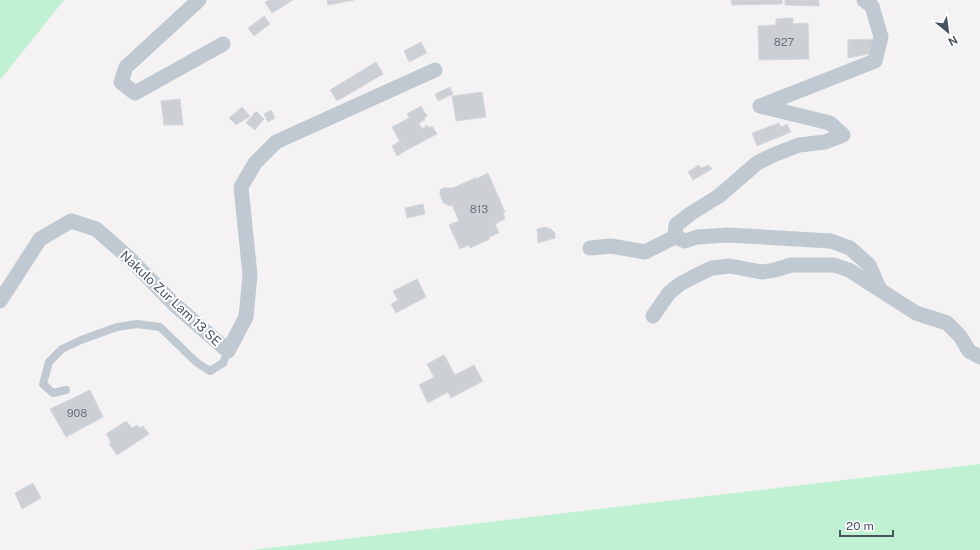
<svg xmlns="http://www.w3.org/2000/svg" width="980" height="550" font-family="'Public Sans',sans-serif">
	<rect width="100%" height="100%" fill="#f4f2f2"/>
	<!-- green -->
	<g fill="#c1f1d3">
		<path d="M0,0h64l-64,80z"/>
		<path d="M980,464v86h-728z"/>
	</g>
	<!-- building -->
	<g fill="#cccfd4" stroke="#d6d8dd">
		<path d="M269,0h24l-21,13 -7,-11z"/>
		<path d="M327,0h27l-26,5z"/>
		<path d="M731,0h51v4l-50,1z"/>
		<path d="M785,0h34v6l-34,-1z"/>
		<path d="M264,16l6,8 -16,12 -6,-8z"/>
		<path d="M793,18v6l15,-1 1,36 -50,1 -1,-34 18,-1v-6z"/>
		<path d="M874,39v14l-26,5v-18z"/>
		<path d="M421,42l6,11 -18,9 -5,-11z"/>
		<path d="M376,62l7,12 -46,27 -7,-11z"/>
		<path d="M450,87l3,7 -15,7 -3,-7z"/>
		<path d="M482,92l4,25 -30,4 -4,-25z"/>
		<path d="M180,99l3,26h-19l-3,-24z"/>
		<path d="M421,106l6,10 -3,2 1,2 -6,3 3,6 5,-4 2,3 3,-2 5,8 -32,17 -13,-24 17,-9 -2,-4z"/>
		<path d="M242,107l8,9 -14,9 -7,-7z"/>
		<path d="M271,110l4,8 -7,4 -4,-8z"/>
		<path d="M256,111l8,8 -9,11 -9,-7z"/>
		<path d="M779,123l2,4 6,-3 4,8 -34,14 -5,-13z"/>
		<path d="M400,141l5,10 -8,5 -5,-10z"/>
		<path d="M699,165l2,3 8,-3 3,4 -19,11 -5,-8z"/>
		<path d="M488,173l17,39 -2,1 2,6 -10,5 4,9 -10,4 1,2 -20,9 -1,-3 -9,4 -11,-24 10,-4 -7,-16 -2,1 -7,-3 -3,-9v-4l4,-2h9l22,-10 1,1z"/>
		<path d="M423,204l2,10 -18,4 -2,-10z"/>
		<path d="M545,227l6,2 4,4v5l-17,5 -1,-14z"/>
		<path d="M417,279l9,18 -30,16 -5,-9 7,-4 -5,-9z"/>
		<path d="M444,355l11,20 19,-10 9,16 -32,17 -3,-6 -20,11 -9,-18 15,-8 -7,-13z"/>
		<path d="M90,390l13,27 -37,20 -16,-28z"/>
		<path d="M126,421l6,7 5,-3 3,3 3,-2 6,8 -32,21 -8,-11 2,-2 -5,-8z"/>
		<path d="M33,483l8,15 -19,11 -7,-16z"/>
	</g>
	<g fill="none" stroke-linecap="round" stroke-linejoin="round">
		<!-- service -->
		<path stroke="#c0c9d1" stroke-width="8" d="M66,390l-13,3 -10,-9 6,-22 13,-13 19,-9 36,-13 20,-3 23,3 36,35 14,9 13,-8 5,-12"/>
		<!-- minor -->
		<g stroke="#c0c9d1" stroke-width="15">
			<path d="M199,0l-73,67 -5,15 14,11 88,-49"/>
			<path d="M864,0l8,6 9,31 -6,24 -115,45 70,17 13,12 -18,7 -26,3 -26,10 -16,8 -38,33 -29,18 -14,11 -1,12 10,4 12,-4 31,-2 103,6 19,7 19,17 11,25"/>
			<path d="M590,248l21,-2 34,6 30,-15"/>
			<path d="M0,301l40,-62 31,-18 25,8 32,28 47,48 53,46 18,-34 4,-42 -9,-88 14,-24 21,-21 159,-72"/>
			<path d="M653,316l16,-23 11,-9 15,-8 17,-8 18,-2 32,6 13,-2 16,-5h43l15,5 67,43 31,10 13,13 9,15 11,6"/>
		</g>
	</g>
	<g text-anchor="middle" stroke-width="4" stroke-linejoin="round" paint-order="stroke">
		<!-- number labels -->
		<g font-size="11" fill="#6a747d">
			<text x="784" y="46">827</text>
			<text x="479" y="213">813</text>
			<text x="77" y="417">908</text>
		</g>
		<!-- street labels -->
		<g font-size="13" fill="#495660" stroke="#fff">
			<text transform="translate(171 298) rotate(43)" y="5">Nakulo Zur Lam 13 SE</text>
		</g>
	</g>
	<!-- north arrow -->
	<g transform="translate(948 32) rotate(151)" stroke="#ffffff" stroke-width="3" paint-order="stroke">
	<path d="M0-3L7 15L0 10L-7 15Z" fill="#495660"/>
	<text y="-6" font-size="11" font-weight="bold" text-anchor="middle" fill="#495660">N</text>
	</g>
	<!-- scale -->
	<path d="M840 530v6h53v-6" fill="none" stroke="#495660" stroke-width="2"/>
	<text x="846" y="530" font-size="12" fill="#495660" stroke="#ffffff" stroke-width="3" paint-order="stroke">20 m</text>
</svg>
